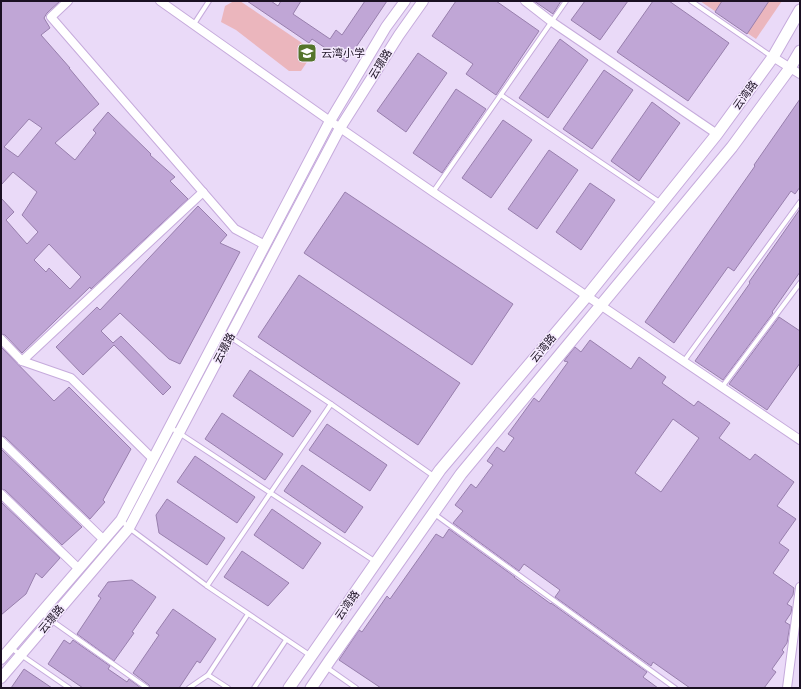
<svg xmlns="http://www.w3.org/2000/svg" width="801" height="689" font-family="Helvetica,'Noto Sans SC',sans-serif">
	<rect width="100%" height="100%" fill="#eadaf8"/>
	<!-- green -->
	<g fill="#ebb6bd">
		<path d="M234,1h6l62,42 8,9 -3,10 -6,9h-12l-53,-41 -15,-8 4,-16z"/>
		<path d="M700,1h82l-26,38z"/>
	</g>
	<!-- building -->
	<g fill="#c0a6d6" stroke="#987fad" fill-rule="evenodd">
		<path d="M1,1h59l-13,12 -3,5 6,10 -9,7 29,33h-1l30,36 -44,39 20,17 21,-27 -3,-3 15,-18 43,42 -1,1 25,22 -5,4 18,18 -97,90 -1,-2 -68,66 -17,-18 -4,-1v-136l13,14 -8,8 21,24 11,-12 -16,-17 15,-23 -24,-20 -12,13zM29,119l13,9 -24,29 -14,-10zM49,244l32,33 -11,12 -21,-21 -3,4 -12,-12z"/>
		<path d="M247,1h24l7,5 3,-5h20l-8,13 37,25 6,-9 6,5 23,-34h22l-41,61 -34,-23 -3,4z"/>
		<path d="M456,1h40l43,30 -43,64 -30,-21 7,-10 -41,-28z"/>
		<path d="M534,1h27l-8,13z"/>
		<path d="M585,1h43l-28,39 -29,-20z"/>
		<path d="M653,1h16l60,42 -41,58 -71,-49z"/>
		<path d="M722,1h47l-22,33 -32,-22z"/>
		<path d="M560,39l28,21 -40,58 -29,-20z"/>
		<path d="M418,53l29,20 -41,59 -29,-21z"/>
		<path d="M604,70l29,20 -41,59 -29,-20z"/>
		<path d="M456,89l30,20 -44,64 -29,-20z"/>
		<path d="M800,99v88l-5,7 -4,-3 -57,80 -6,-4 -54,76 -29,-21 110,-156 -1,-1z"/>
		<path d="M652,102l28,21 -41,58 -28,-20z"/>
		<path d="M503,120l29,20 -41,58 -29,-20z"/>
		<path d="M549,150l29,20 -41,59 -29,-20z"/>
		<path d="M590,183l25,17 -34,50 -25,-18z"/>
		<path d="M345,192l168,112 -41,61 -168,-112z"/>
		<path d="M198,206l29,29 -7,8 20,9 -60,112 -11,-5 -49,-46 -19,18 12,12 8,-7 50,51 -8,8 -49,-50 -31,30 -27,-28 41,-40 3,3z"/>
		<path d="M800,209v63l-28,40 1,1 -50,67 -28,-19 55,-78 -1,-1z"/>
		<path d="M299,275l161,108 -42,62 -160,-108z"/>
		<path d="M779,317l21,14v32l-33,47 -38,-26z"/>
		<path d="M590,340l41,29 8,-12 27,20 -4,6 32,23 4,-5 32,22 -11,15 31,22 5,-6 39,28 -17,24 19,13 -17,24 10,7 -16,23 21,15 -1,7 -6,9 5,3 -1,6 -6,9 5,3 -3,18 -5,7 2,2 -12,17 4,3 -12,16h-74l-37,-26 -2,4 -96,-69 5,-7 -36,-26 -5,7 -66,-48 10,-12 -8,-6 16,-21 5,4 17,-23 -6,-4 10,-14 7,5 10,-14 -6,-4 26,-36 5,4 29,-40 -4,-1 3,-4 8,-10 6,5zM673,419l26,19 -38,54 -26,-19z"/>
		<path d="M1,347l53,54 15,-14 62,62 -28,51 2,2 -15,17 -85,-82 -4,-1z"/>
		<path d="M250,370l61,41 -18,26 -60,-41z"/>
		<path d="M222,413l61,41 -18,26 -60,-41z"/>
		<path d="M327,424l60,41 -17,26 -61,-41z"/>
		<path d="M1,449l81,78 -20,18 -57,-55 -4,-1z"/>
		<path d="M195,456l60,41 -18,26 -60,-41z"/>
		<path d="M302,465l61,42 -18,26 -61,-42z"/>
		<path d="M167,499l58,39 -18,27 -48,-32 -3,-18z"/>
		<path d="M1,502l59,56 -18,20 -6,-5 -10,21 -25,21z"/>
		<path d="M272,509l49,34 -18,26 -49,-34z"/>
		<path d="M449,529l66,48h-1l37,27v-1l96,69 -4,5 15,11h-277l-42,-28 20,-30 3,2 25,-36 3,3 46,-65 7,4z"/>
		<path d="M242,551l47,32 -21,23 -44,-29z"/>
		<path d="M132,580l24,17 -24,35 2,1 -20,28 -37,-27 24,-36 -3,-2 10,-14z"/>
		<path d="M173,609l43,30 -16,24 -3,-2 -18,27h-29l-1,-3 -16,-12 26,-38 -3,-2z"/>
		<path d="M64,640l6,4 3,-4 37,26 -2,3 19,13 2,-3 12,9h-58l-35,-24z"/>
		<path d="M24,669l28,19h-41z"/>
	</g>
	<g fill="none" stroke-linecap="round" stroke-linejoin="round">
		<!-- service casing -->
		<g stroke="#c6abdc" stroke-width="6">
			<g id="service">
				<path d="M691,1l80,55"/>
				<path d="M194,24l15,-23"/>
				<path d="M501,95l160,108"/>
				<path d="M433,192l133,-191"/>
				<path d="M221,331l110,73"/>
				<path d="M684,361l116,-159"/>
				<path d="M722,387l78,-104"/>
				<path d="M170,427l206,135"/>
				<path d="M433,513l242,175"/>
				<path d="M121,520l8,8 78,58 104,70"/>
				<path d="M207,586l124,-182 104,73"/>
				<path d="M41,613l106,75"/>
				<path d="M11,648l58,40"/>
				<path d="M326,667l30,21"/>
				<path d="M208,675l20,13"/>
				<path d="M189,688l19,-13 40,-61"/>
				<path d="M254,688l32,-48"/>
			</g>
		</g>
		<!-- minor casing -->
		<g stroke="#c6abdc" stroke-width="10">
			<g id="minor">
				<path d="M68,1l-17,16 184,212 30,16"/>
				<path d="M160,1l170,120 103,71 367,248"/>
				<path d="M525,1l27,21 165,112"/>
				<path d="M773,57l27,17"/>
				<path d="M1,339l21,22"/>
				<path d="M1,441l103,99"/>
				<path d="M153,459l-82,-81 -49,-17 181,-169"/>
				<path d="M1,494l78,75"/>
				<path d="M787,688l13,-101"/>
			</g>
		</g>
		<!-- tertiary casing -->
		<g stroke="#c6abdc" stroke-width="12">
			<g id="tertiary">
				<path d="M1,659l120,-139 209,-399 56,-94 19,-26"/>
				<path d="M1,678l128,-150 50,-95 161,-305 59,-93 24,-34"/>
			</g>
		</g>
		<!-- secondary casing -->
		<g stroke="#c6abdc" stroke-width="13">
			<g id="secondary">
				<path d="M289,688l151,-218 147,-174 130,-162 56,-77 27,-47"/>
				<path d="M311,688l19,-28 131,-186 271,-327 58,-79 10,-17"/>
			</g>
		</g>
		<!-- service -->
		<use href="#service" stroke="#fff" stroke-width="4"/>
		<!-- minor -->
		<use href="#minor" stroke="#fff" stroke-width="8"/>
		<!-- tertiary -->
		<use href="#tertiary" stroke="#fff" stroke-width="10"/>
		<!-- secondary -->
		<use href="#secondary" stroke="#fff" stroke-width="11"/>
	</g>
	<!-- icons -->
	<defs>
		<g id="school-square" transform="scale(1)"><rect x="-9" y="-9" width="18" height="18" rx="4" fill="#54742b" stroke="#f5eafe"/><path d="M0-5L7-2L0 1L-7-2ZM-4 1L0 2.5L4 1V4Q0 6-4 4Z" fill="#fff"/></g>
	</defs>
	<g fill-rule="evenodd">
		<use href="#school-square" x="307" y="53"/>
	</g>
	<g text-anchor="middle" stroke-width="3" stroke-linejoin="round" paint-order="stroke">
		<!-- poi labels -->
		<g font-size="11" fill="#1a1022" stroke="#f5eafe" text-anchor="start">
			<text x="321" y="57">云湾小学</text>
		</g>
		<!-- street labels -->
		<g font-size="11" fill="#1a1022" stroke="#f5eafe">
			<text transform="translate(380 64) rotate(-58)" y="4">云璟路</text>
			<text transform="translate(745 95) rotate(-54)" y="4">云湾路</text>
			<text transform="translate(224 348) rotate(-62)" y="4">云璟路</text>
			<text transform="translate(543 348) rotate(-50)" y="4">云湾路</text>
			<text transform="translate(347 605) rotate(-55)" y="4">云湾路</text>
			<text transform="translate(51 619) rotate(-50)" y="4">云璟路</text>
		</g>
	</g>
	<!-- border -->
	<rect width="801" height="689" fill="none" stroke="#1a1022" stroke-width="4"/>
</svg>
